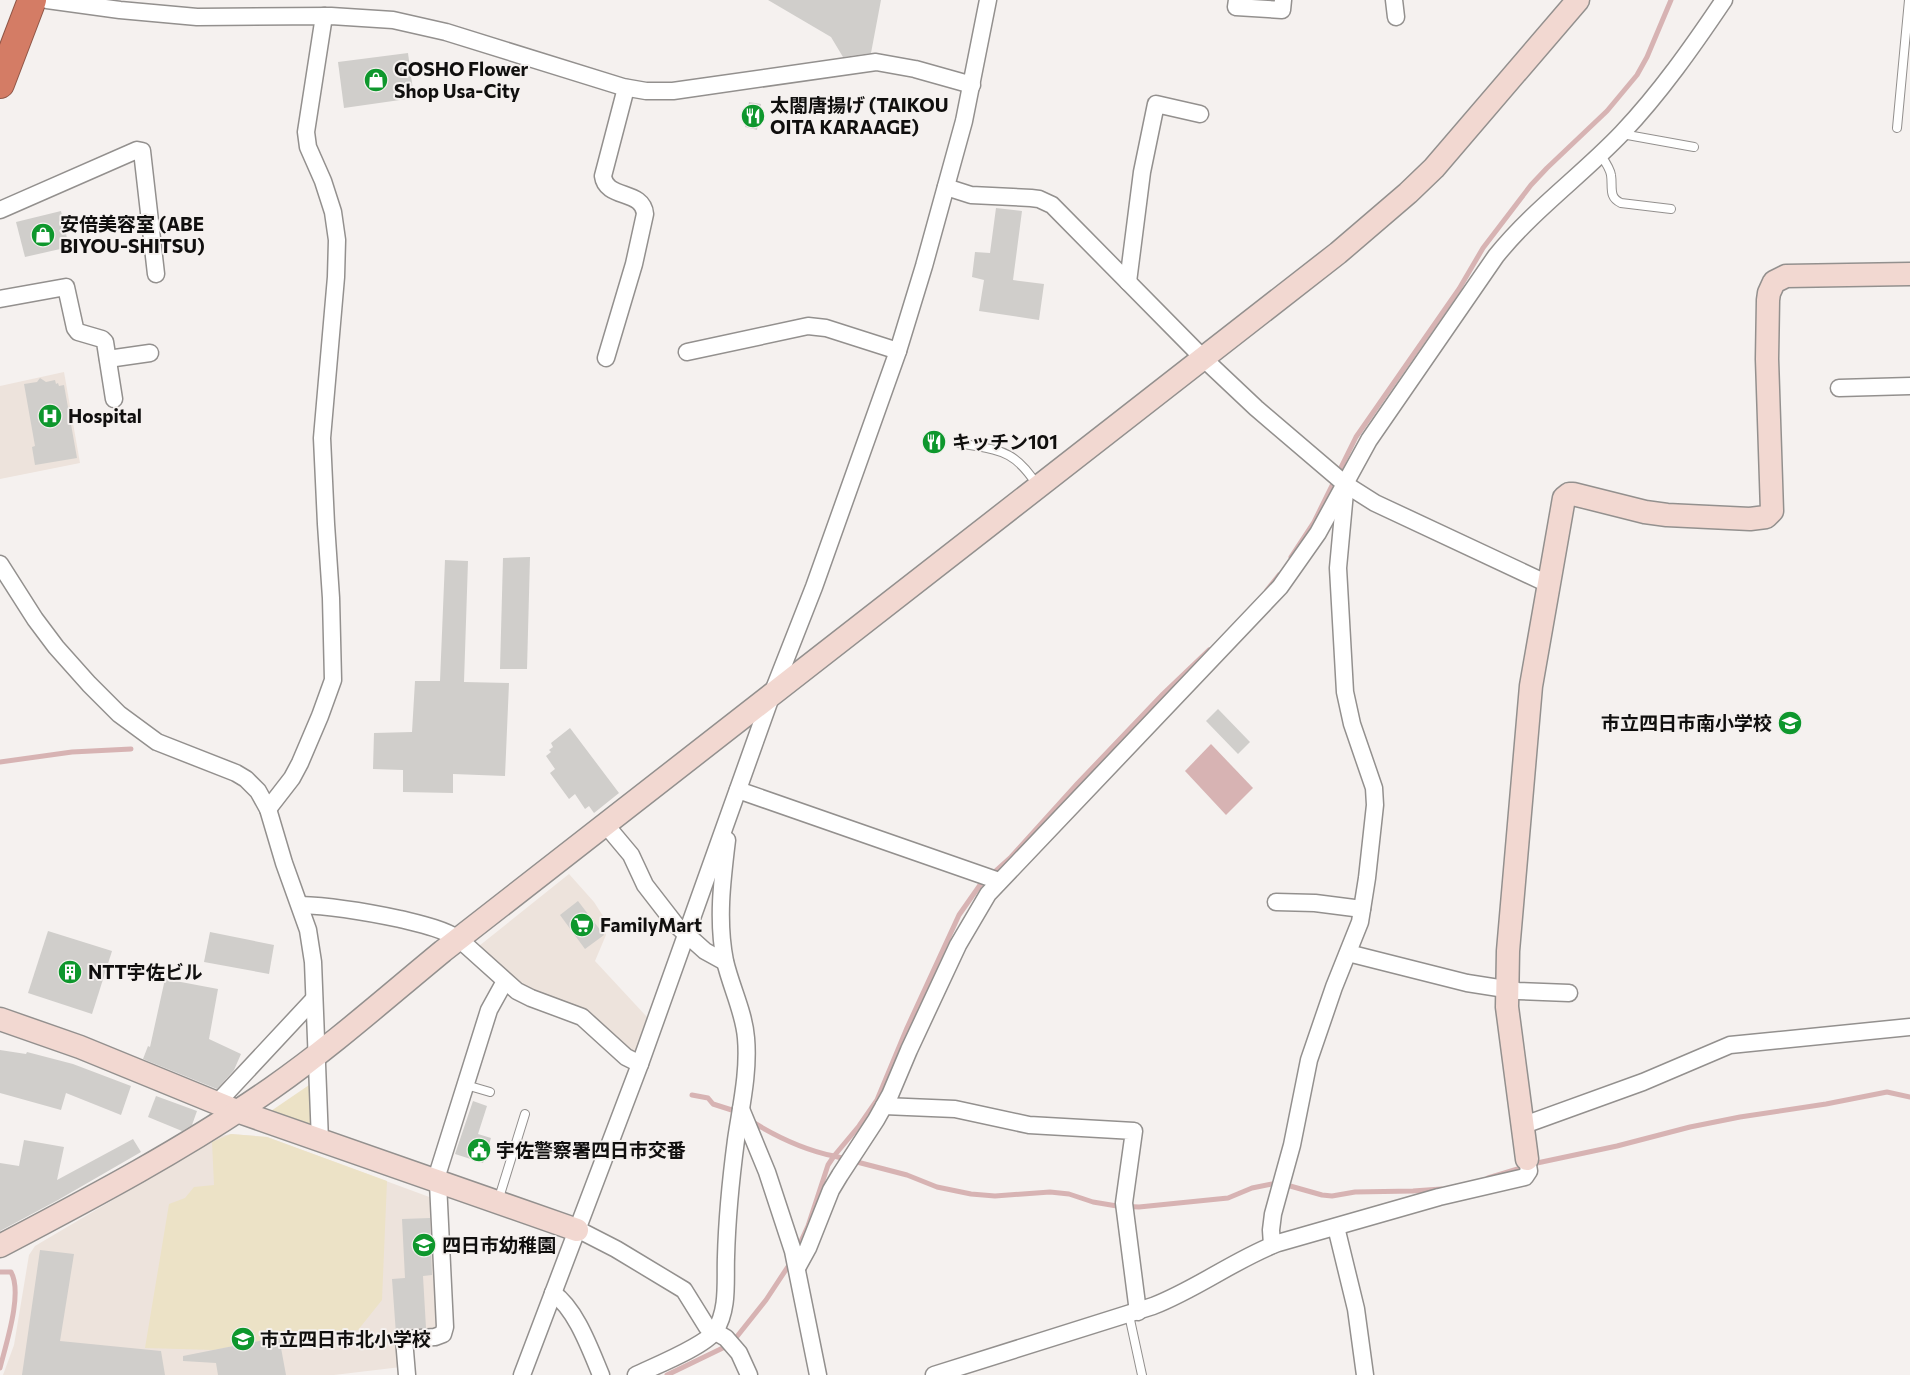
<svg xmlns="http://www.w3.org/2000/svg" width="1910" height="1375" font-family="Commissioner,'Noto Sans JP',sans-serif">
	<rect width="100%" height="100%" fill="#f5f1ef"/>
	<!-- built -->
	<g fill="#ede3dc">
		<path d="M64,372l16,91 -80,16v-93z"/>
		<path d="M569,874l25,28 11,17 1,16 -11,26 52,56 -14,40 -111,-73 -27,-22 -16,-16z"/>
		<path d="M231,1134l36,3 165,61 10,129 -6,4 -39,3 4,33 -67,8h-331l11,-30 15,-90 6,-9 186,-110z"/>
	</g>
	<!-- green -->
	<g fill="#ece2c6">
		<path d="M315,1081l1,54 -48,-22z"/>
		<path d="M231,1134l36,3 120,44 -5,119 -24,30 -79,7 -65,13 -69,-2 24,-144 16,-6 9,-11 20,-2 -2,-43z"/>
	</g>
	<!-- water -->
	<path fill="#d7b3b3" d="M1211,744l42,44 -27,27 -41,-44z"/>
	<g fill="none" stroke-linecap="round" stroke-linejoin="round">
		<!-- stream -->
		<g stroke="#d7b3b3" stroke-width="5">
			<path d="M1291,557l23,-35 42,-85 103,-148 24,-41 48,-63 16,-17 60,-57 30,-36 10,-18 24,-57"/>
			<path d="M1267,590l12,-15"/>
			<path d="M0,762l72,-10 59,-3"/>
			<path d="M692,1095l16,3 5,6 25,8"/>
			<path d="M751,1121c26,16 53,29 83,35l25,-30 18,-26 30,-72 52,-113 21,-30 31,-28 67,-74 85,-89 46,-44"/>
			<path d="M1488,1178l49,-15 80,-17 73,-19 50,-10 86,-13 61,-12 23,5"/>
			<path d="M797,1250l11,-24 20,-61 6,-9 73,19 30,12 34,7 24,2 55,-4 19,2 24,8 24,4 22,1 89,-9 24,-10 20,-4h11l39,11 10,1 23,-4 58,-1 28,-2"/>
			<path d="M0,1272h11c12,21 -5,72 -11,96"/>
			<path d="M667,1375l64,-31 35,-44 25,-38"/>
		</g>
	</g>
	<!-- building -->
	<g fill="#d0cecb">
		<path d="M768,0h113l-10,53 -28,4 -12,-20z"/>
		<path d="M408,53l6,45 -70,10 -6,-46z"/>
		<path d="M749,102l12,2 -4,26 -12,-3z"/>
		<path d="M996,208l26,3 -9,69 31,4 -5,36 -60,-9 5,-31 -12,-3 3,-25 15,1z"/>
		<path d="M61,211l8,36 -44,10 -9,-35z"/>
		<path d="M40,378l6,4 9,-2 1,4 2,-1 1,3 5,-1 13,73 -42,7 -3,-18 3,-1 -11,-62 13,-2z"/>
		<path d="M530,557l-3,112h-27l3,-111z"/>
		<path d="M445,560l23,1 -4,121 45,1 -4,93 -52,-2v19l-50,-1v-22l-30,-1 1,-36 38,-1 3,-51h25z"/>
		<path d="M1218,709l32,33 -12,12 -32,-33z"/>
		<path d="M570,728l49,65 -25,20 -5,-7 -4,3 -10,-15 -6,5 -19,-26 5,-4 -9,-13 5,-4 -2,-2 4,-3 -2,-4z"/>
		<path d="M578,901l26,34 -19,14 -25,-34z"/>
		<path d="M48,931l64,20 -20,63 -64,-21z"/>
		<path d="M210,932l64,13 -5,29 -65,-12z"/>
		<path d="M165,979l53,10 -9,50 32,15 -7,16 -17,19 -74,-30 5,-13 2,1z"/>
		<path d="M0,1050l26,4 1,-2 46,12 58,22 -10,29 -55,-22 -5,17 -61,-17z"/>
		<path d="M156,1096l41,15 -5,14 -10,6 -34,-14z"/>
		<path d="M473,1101l14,5 -9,28 13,4 -8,25 -28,-9z"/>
		<path d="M133,1139l8,13 -83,48 -58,31v-68l19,3 5,-26 40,7 -7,33z"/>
		<path d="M430,1218l2,57 -9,1 3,52 -23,1 -7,5 -4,-55 13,-1 -3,-59z"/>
		<path d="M40,1250l34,4 -14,87 101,10 4,24h-143z"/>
		<path d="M279,1337l7,38h-68l-2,-12 -33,-2v-5z"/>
	</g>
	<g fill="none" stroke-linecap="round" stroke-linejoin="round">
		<!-- lane casing -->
		<g stroke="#93908e" stroke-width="10">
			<g id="lane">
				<path d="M1897,128l12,-128"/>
				<path d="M1622,134l72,13"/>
				<path d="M1600,154c4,6 10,14 11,21 2,12 -3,22 10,28l50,6"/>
				<path d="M959,443c40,8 54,5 78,42"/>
				<path d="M466,1085l24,7"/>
				<path d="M498,1201l27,-87"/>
				<path d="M1129,1315l13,60"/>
			</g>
		</g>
		<!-- street casing -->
		<g stroke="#93908e" stroke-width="19">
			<g id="street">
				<path d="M47,0l73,10 77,7 134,-1 62,4 53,12 177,55 23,4h27l203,-29 39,7 57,16"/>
				<path d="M1237,0l-1,7 46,3 1,-10"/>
				<path d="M1394,0l2,17"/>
				<path d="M946,187l25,8 60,3 8,1 13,6 151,153 53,50 89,76 30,19 173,81"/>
				<path d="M0,210l137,-60 5,1 14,123"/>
				<path d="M1128,282l14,-110 14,-68 44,10"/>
				<path d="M0,299l66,-12 9,41 3,4 24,7 3,3 9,57"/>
				<path d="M687,352l121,-26 18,2 72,23"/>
				<path d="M606,358l28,-94 11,-50c-2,-25 -39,-14 -42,-38l23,-88"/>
				<path d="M108,359l42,-6"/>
				<path d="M1839,388l71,-2"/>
				<path d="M0,564l35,55 21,28 33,37 30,30 38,28 79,31 10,6 12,12 10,18 16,54 24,67 5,32 7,179"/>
				<path d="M738,790l261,91"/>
				<path d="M268,809l24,-31 8,-15 20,-47 13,-36 -2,-82 -5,-74 -4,-86 14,-161 1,-37 -4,-28 -10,-31 -15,-34 -2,-15 18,-116"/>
				<path d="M605,824l26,31 14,30 31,40 29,26 20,11"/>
				<path d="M1276,902l39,1 47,6"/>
				<path d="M300,905c34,1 67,7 100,14 20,5 41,9 59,20l58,52 14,7 51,19 44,40 14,7"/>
				<path d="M1348,953l119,30 51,8 51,2"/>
				<path d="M217,1103l97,-104"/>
				<path d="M884,1106l71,3 74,16 105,6 -10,72 14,109"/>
				<path d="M741,1109l26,63 26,79 25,124"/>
				<path d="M1524,1125l119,-43 87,-37 180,-18"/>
				<path d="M435,1182l54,-172 16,-29"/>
				<path d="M1336,1227l20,82 9,66"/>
				<path d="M577,1229l39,20 68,41 23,37 19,11 13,15 10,22"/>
				<path d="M1272,1245l-1,-15 2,-16 19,-69 17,-85 25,-73 26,-65 7,-44 8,-73 -1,-17 -22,-64 -7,-32 -7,-124 7,-76"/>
				<path d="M797,1268l11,-20 23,-58 9,-15 36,-55 14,-25 19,-45 49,-105 30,-51 292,-307 38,-54 51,-93 127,-184c37,-46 85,-80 126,-123 38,-40 71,-87 102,-133"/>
				<path d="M553,1293c23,16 37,56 48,82"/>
				<path d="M407,1375l-3,-36 31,-2 8,-3 2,-7 -7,-144"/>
				<path d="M522,1375l118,-311 132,-370 42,-107 84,-236 26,-85 40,-145 24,-121"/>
				<path d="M636,1375c19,-9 69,-29 79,-44 14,-22 10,-50 11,-74 1,-39 5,-79 10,-117 5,-34 13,-68 10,-102 -2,-26 -15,-51 -21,-77 -8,-40 -3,-80 2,-121"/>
				<path d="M934,1375l219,-69c44,-17 81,-46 125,-63l161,-46 86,-20 4,-6 -2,-12"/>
			</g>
		</g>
		<!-- secondary casing -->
		<g stroke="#93908e" stroke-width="25">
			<g id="secondary">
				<path d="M0,1019l80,28 154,63 343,120"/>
				<path d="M1527,1159l-20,-152 1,-56 23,-265 33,-188 5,-4h4l72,18 22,3 83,4 16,-2 6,-6 -5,-152 1,-59 1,-7 5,-11 12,-6 124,-2"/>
				<path d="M0,1246c93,-49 186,-98 272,-158 60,-42 115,-91 171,-137l895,-698 70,-60 26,-25 144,-168"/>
			</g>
		</g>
		<!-- highway casing -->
		<g stroke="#8f5647" stroke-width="30">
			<path id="highway" d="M0,84l32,-84"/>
		</g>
		<!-- lane -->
		<use href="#lane" stroke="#fff" stroke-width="8"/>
		<!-- street -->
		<use href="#street" stroke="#fff" stroke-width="16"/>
		<!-- secondary -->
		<use href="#secondary" stroke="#f2d8d1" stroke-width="22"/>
		<!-- highway -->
		<use href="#highway" stroke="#d47c65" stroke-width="28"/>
	</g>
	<!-- icons -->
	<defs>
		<g id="shop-disc" transform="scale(1.25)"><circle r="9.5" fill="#0e972d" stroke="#f5f1ef"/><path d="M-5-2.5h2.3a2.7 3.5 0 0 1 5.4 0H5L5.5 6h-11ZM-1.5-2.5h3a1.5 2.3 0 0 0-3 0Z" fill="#fff"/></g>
		<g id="restaurant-disc" transform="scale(1.25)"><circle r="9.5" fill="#0e972d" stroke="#f5f1ef"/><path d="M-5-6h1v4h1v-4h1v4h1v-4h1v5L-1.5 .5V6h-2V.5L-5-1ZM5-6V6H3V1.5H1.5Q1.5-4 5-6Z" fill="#fff"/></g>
		<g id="hospital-disc" transform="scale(1.25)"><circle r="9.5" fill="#0e972d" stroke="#f5f1ef"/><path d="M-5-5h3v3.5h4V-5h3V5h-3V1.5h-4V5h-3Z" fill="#fff"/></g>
		<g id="school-disc" transform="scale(1.25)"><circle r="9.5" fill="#0e972d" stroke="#f5f1ef"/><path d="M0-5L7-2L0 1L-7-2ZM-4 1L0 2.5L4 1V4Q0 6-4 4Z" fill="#fff"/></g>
		<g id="supermarket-disc" transform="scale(1.25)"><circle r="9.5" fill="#0e972d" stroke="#f5f1ef"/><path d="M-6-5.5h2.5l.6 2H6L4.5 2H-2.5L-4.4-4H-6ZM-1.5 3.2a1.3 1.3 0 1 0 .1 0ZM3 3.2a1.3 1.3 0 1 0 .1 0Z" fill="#fff"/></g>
		<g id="building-disc" transform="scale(1.25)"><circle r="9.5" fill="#0e972d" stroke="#f5f1ef"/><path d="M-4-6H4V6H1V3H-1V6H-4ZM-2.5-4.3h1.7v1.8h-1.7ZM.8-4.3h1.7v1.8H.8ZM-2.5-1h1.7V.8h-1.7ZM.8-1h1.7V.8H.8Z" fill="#fff"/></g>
		<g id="civic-disc" transform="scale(1.25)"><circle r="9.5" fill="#0e972d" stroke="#f5f1ef"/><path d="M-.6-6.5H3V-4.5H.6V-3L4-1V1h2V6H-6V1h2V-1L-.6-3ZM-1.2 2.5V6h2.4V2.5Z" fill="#fff"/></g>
	</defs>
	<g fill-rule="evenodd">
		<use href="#shop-disc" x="376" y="80"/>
		<use href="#restaurant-disc" x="753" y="116"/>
		<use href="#shop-disc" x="43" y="235"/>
		<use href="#hospital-disc" x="50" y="416"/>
		<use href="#restaurant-disc" x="934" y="442"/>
		<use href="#school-disc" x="1790" y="723"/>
		<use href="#supermarket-disc" x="582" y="925"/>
		<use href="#building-disc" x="70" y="972"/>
		<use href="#civic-disc" x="479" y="1150"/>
		<use href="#school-disc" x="424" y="1245"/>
		<use href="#school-disc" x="243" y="1339"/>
	</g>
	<g text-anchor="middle" stroke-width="4" stroke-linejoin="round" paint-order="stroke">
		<!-- poi labels -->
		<g font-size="19" font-weight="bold" fill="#100f0e" stroke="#f5f1ef" text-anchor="start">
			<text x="394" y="76">GOSHO Flower<tspan x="394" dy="22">Shop Usa-City</tspan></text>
			<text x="770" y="112">太閤唐揚げ (TAIKOU<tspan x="770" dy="22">OITA KARAAGE)</tspan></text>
			<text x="60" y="231">安倍美容室 (ABE<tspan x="60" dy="22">BIYOU-SHITSU)</tspan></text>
			<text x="68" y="423">Hospital</text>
			<text x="952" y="449">キッチン101</text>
			<text x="1772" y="730" text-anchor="end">市立四日市南小学校</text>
			<text x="600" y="932">FamilyMart</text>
			<text x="88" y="979">NTT宇佐ビル</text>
			<text x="496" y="1157">宇佐警察署四日市交番</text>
			<text x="442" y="1252">四日市幼稚園</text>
			<text x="260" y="1346">市立四日市北小学校</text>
		</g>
	</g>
</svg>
